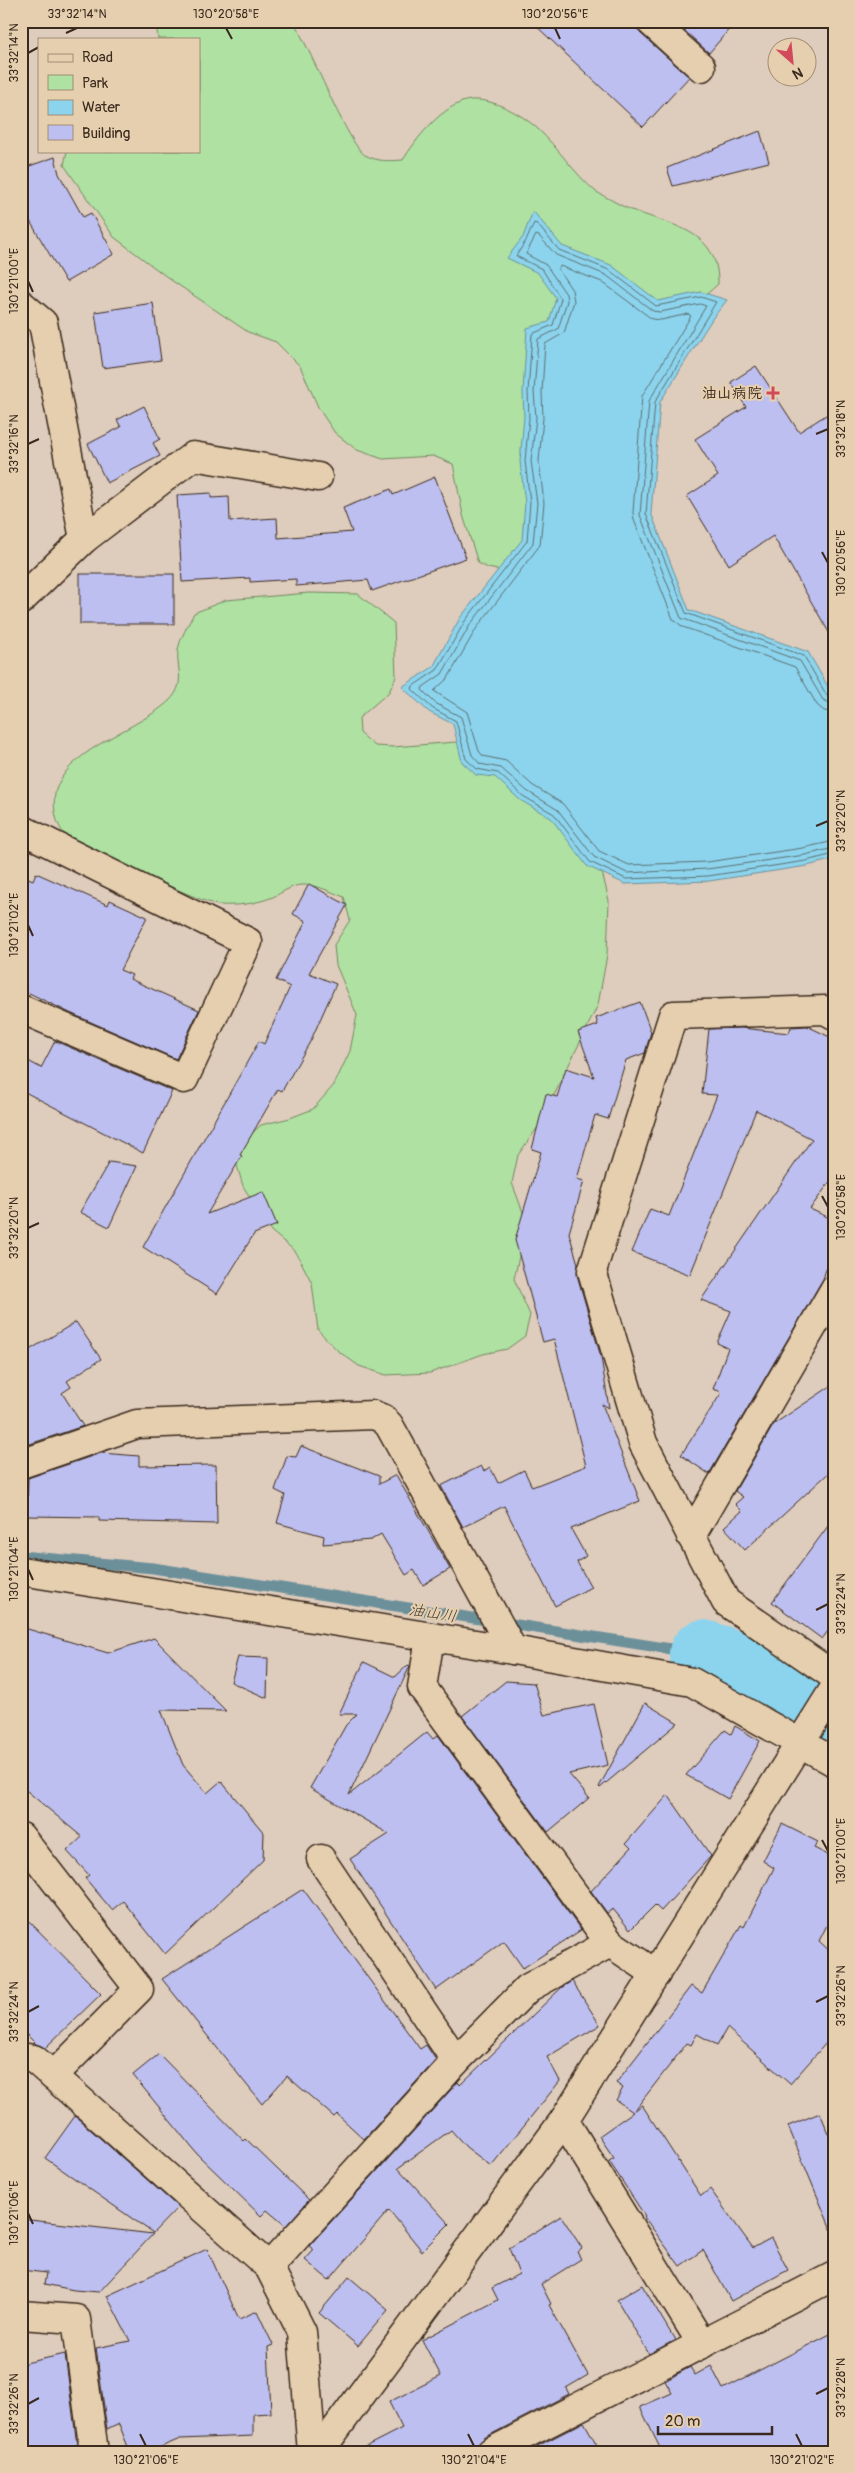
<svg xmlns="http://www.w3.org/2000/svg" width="855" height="2473" font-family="Pangolin,'Klee One',sans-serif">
	<rect width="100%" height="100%" fill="#deccbc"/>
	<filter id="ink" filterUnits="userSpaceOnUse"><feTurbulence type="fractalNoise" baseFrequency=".02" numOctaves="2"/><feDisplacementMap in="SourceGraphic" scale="10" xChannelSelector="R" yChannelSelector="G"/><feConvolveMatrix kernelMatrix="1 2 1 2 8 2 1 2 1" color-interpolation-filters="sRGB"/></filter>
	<g filter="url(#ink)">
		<!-- green -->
		<g fill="#aee1a2" stroke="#748660">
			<path d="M156,21h137c16,24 55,124 72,134 13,7 24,6 38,5 14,-22 34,-48 59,-58 23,-9 60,12 76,27 20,19 36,44 57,62 6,4 13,7 20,11 41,24 104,19 103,82l-39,35 -108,-12 -28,167 -26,100 -29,-6 -10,-5 -15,-48 -10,-51 -20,-8 -50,3 -26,-9 -22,-17 -16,-24 -19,-43 -24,-24 -28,-10 -77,-52 -57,-43 -50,-72 3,-14h132v-112h-41z"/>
			<path d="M309,593l49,1 36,29 2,54 -7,15 -30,26 1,15 15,13 18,1 76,-6 130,118 10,42 -2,54 -9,50 -58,119 -22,31 -6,28 12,32 -3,33 -7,31 16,36 -5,21 -18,13 -24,5 -53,19 -44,2 -27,-9 -21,-15 -20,-21 -6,-47 -16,-31 -25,-21 -28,-45 -7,-24 13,-26 12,-11 29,-7 23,-9 21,-24 16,-34 7,-36 -21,-50 -2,-20 16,-25 -6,-23c-13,-5 -28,-13 -43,-12 -8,0 -20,8 -28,12 -18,7 -35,9 -55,8 -12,-1 -141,-59 -151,-68 -12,-11 -16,-35 -10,-50 15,-40 82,-58 112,-86 18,-18 7,-32 9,-50 1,-12 11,-27 16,-38l32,-13z"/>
		</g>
		<!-- water -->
		<path fill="#8cd4ed" stroke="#6c909a" d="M533,211l29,35 49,19 47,36 43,-9 26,8 -15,19 -52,83 -9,111 38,97 119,42 26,45v162l-27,7 -98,15 -84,3 -38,-18 -36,-48 -31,-18 -25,-23 -19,-2 -14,-13 -9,-38 -24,-12 -27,-25 31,-20 27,-49 62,-78 3,-37 -5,-42 4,-44 -1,-25 4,-64 22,-6 7,-24 -18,-25 -31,-15 16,-21z"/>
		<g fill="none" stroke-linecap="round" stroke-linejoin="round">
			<!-- shore -->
			<g stroke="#5b6e71" stroke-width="1">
				<path d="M834,699l-7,-3 -23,-40 -118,-43 -40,-99 9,-112 61,-100 -15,-5 -45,9 -47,-36 -50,-20 -22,-26 -3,-1 -7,16 -11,17 26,13 19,30 -8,26 -21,9 -4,58 1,26 -4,43 5,41 -3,39 -62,80 -28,49 -24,16 -1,3 20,19 24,13 10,38 11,10 21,4 25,23 31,18 36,48 36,17 82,-3 98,-15 28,-7"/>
				<path d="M834,705l-11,-5 -23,-39 -119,-43 -41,-103 9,-114 57,-95 -6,-2 -40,8 -7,-1 -47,-36 -50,-20 -17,-19 -3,-1 -10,19 20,11 20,29 1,7 -9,28 -20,10 -4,53 2,26 -5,43 6,42 -4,40 -63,82 -28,49 -19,13 -1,3 13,13 26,14 11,38 8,9 21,4 26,23 31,19 36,47 33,16 80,-4 98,-14 29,-7"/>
				<path d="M834,712l-10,-1 -7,-6 -22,-38 -112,-40 -10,-8 -39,-99 -1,-8 9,-116 49,-80 -3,-2 -27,6 -9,-1 -50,-37 -42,-16 -2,3 14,21 2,11 -10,32 -19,11 -3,48 1,26 -4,43 5,42 -4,42 -64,84 -28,49 -14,13 33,21 12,39 4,5 23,5 26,24 31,19 36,47 30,14 78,-3 96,-14 31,-7"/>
			</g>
			<!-- stream -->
			<path stroke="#6c909a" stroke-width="11" d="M21,1556l132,12 550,86"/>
			<!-- river -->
			<path stroke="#8cd4ed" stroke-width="68" d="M703,1654l66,22 65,32"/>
		</g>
		<!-- building -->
		<g fill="#bdbff1" stroke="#3b2a1e">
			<path d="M531,21h104l5,12 49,44 -46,50z"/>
			<path d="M674,21h62l-27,32z"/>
			<path d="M760,131l9,31 -96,24 -6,-18z"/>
			<path d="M55,157l4,17 24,43 8,-4 23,41 -48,28 -45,-76v-37z"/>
			<path d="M153,303l8,57 -58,8 -8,-56z"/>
			<path d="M756,366l43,66 35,-22v231l-61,-105 -44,29 -42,-69 31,-20 -23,-37 51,-32 -15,-25z"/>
			<path d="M144,406l16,33 -7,4 7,13 -53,27 -19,-39 33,-17 -4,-7z"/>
			<path d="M435,477l31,81 -94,33 -4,-11 -72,6v-7l-46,3v-4l-68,4 -5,-87 34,-2v5l18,-1 1,24 47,-3 1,20 74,-6 -9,-24 48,-19 2,6z"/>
			<rect x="80" y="574" width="94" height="50"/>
			<path d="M36,873l72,32 2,-5 37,17 -27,53 12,5 -2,4 69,31 -23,49 -106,-46 -49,-24v-114l12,5z"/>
			<path d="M309,884l38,21 -38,68 27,11 -25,56 -29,51 -4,-2 -38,66 2,1 -35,58 56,-22 14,33 -23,9 -37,60 -74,-47 116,-206 5,3 26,-57 -14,-7 30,-59 -13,-7z"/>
			<path d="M640,1002l11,30 -6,21 -19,7 -18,59 -13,-4 -18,64 7,2 -15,52 9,31 -1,11 24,82 8,51 -7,-4 38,97 -69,28 15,27 -9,6 14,25 -36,19 -51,-100 -41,21 -22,-41 40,-20 3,5 6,-4 8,16 26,-13 8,17 54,-21 -32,-127 -11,3 -28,-102 26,-88 -9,-3 14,-55 11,3 9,-29 28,9 -16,-45 20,-7 -2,-7z"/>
			<path d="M807,1026l27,13v137l-24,33 24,11v46l-6,-3 -5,16 -114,195 -28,-19 41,-63 -9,-3 15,-41 -11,-5 14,-32 -30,-11 111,-161 -56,-29 -66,165 -58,-23 18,-43 19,7 48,-121 -15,-1 7,-65 32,-1 48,5 2,-6z"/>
			<path d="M55,1041l117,50 -29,62 -122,-63v-33l20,11z"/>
			<path d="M109,1162l28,4 -28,61 -29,-15z"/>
			<path d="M76,1322l25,37 -34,22 4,6 -9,6 21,33 -62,21v-92z"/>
			<path d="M834,1384v84l-89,82 -21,-23 18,-16 -7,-7 8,-7 -8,-6 39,-67z"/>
			<path d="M301,1446l78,30v8l17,-9 54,94 -27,16 -9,-15 -8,5 -25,-41 -10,6 -48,4 1,-8 -47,-13 8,-28 -10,-5 12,-34 9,1z"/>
			<path d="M101,1453l38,3v10l77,-1 1,59 -118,-3v-4l-72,-1 1,-38z"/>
			<path d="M834,1518v105l-12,16 -50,-37z"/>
			<path d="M21,1627l87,26 46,-15 72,73 -65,-1 22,55 24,28 14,-12 43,52 -1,27 -98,94 -42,-53 -11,9 -27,-32 4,-3 -22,-24 15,-14 -61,-51z"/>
			<path d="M238,1657l30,1 -1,40 -36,-16z"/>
			<path d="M364,1662l31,15 13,-12 2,1 -61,129 78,-63 6,7 5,-4 143,195 -58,38 -19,-27 -68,49 -86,-131 39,-25 -79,-46 36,-63 11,-11h-18z"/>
			<path d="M506,1681l28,2 10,32 50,-11 14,61 -39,9 20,24 -41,34 -86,-116z"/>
			<path d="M645,1703l33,20 -78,65 -1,-1z"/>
			<path d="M735,1726l25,15 -32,58 -42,-24 39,-45 6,4z"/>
			<path d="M668,1795l43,61 -50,55 -6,-6 -25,25 -17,-21 -6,4 -16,-22 40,-43 -5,-5z"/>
			<path d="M782,1824l36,18 -4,6 20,10v53l-15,30 15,14v79l-44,50 -63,-56 -10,17 -20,-11 -6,11 -4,-2 -53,68 8,-6 59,91 9,-7 43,59 18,-10 17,32 -57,31 -28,-51 -23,16 -36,-49 1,-1 -36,-55 5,-3 -15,-22 34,-24 -17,-12 7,-12 -7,-5 75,-97 11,7 39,-68 3,2 30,-59 -11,-7z"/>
			<path d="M303,1889l117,160 6,-4 10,15 -72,79 -27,-25 -3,3 -47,-41 -25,28 -100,-125z"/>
			<path d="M21,1913l80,81 -56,54 -9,-4 -15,-15z"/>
			<path d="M572,1981l28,44 -53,32 13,24 -69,85 -25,-19 -15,-17 -53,38 51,56 -27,27 -33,-41 -60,70 -24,-20 9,-10 -5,-4 149,-164 2,3 101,-97z"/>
			<path d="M159,2054l85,87 2,-2 63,61 -23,26 -19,-16 -6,6 -64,-62 -64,-79z"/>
			<path d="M820,2113l14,33 -1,88 -45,-108z"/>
			<path d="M75,2116l103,91 -25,26 -108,-75z"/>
			<path d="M561,2216l21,32 -5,4 4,7 -40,25 10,20 -2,1 39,70 -22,13 3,6 -85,44 -6,6 -3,8h-120l47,-24 -13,-26 52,-26 -19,-36 76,-40 -6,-12 27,-14 -10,-26z"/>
			<path d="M21,2219l132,15 -54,58 -25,-2 -30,-6 2,-11 -25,-3z"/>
			<path d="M207,2249l32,70 18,-8 16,34 -5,2 3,66 -18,1v22l-73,3 -31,13h-19l-11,-28 -12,6 -11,-82 34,-7 -23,-45z"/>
			<path d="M349,2277l39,33 -30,36 -39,-33z"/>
			<path d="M642,2285l33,55 -26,14 -32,-54z"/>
			<path d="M834,2332v120h-172l-22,-45 32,-14 -7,-12 25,-14 5,8 16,-9 12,23z"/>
			<path d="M65,2354l12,91 -14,7h-30l-12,-23v-65z"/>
			<path d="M584,2422l17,30h-75z"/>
		</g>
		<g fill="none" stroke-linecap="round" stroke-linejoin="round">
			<!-- minor casing -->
			<g stroke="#3b2a1e" stroke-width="31">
				<g id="minor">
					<path d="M650,21l51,46"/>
					<path d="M21,304l22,19 41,216"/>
					<path d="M21,600l63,-61 109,-83 125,21"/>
					<path d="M21,829l227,113 -64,137 -163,-70"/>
					<path d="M834,1015l-9,-5 -152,5 -81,256 51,172 83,159 108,74"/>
					<path d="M21,1464l116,-40 237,-9 9,4 6,6 124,225"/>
					<path d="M691,1536l143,-246"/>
					<path d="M21,1571l492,79 179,32 142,80"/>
					<path d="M430,1638l-8,49 188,256 46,31"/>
					<path d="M21,1837l118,152 -86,87"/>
					<path d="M321,1859l135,202"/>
					<path d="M21,2057l13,2 235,208 33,65 10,120"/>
					<path d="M564,2120l138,224"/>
					<path d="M269,2267l187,-206 72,-73 82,-45"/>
					<path d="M21,2315l55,4 18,133"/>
					<path d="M319,2452l245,-332 270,-431"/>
					<path d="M491,2452l343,-176"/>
				</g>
			</g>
			<!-- minor -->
			<use href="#minor" stroke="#e6cfaf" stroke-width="28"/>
		</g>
	</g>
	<!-- ticks -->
	<path fill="none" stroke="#3b2a1e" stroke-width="2" d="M226,28l6,11M555,28l5,11M66,33l11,-5M28,53l11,-6M28,281l5,11M816,434l12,-5M28,444l11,-5M822,552l6,11M816,826l12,-5M28,925l5,11M822,1196l6,11M28,1228l11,-5M28,1569l5,11M816,1610l12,-6M822,1840l6,11M816,2002l12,-6M28,2012l11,-6M28,2213l5,11M816,2394l12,-6M28,2404l11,-6M140,2434l6,12M468,2434l6,12M796,2434l6,12"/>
	<!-- markers -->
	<path fill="#d1495b" stroke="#e6cfaf" stroke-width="2" d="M770.5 385.5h5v5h5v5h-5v5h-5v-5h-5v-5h5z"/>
	<g text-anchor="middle" stroke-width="4" stroke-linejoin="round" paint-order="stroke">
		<!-- poi labels -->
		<g font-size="15" font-weight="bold" fill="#3b2a1e" stroke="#e6cfaf" text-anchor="end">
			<text x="762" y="398">油山病院</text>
		</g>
		<!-- water labels -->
		<g font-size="16" font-style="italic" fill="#433b33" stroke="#e6cfaf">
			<text transform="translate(433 1612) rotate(9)" y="6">油山川</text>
		</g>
	</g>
	<!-- margin -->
	<rect width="855" height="2473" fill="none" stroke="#e6cfaf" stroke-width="55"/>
	<!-- legend -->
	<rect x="38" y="38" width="162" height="115" fill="#e6cfaf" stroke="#a28d75"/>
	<rect x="48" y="54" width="25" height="8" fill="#e6cfaf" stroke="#a28d75"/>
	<text x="82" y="62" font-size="15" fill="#3b2a1e">Road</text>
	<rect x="48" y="75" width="25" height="15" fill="#aee1a2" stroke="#a28d75"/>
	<text x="82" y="88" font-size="15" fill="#3b2a1e">Park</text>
	<rect x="48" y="100" width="25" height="15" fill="#8cd4ed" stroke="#a28d75"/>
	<text x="82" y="112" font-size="15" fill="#3b2a1e">Water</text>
	<rect x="48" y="125" width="25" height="15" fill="#bdbff1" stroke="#a28d75"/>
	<text x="82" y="138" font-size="15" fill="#3b2a1e">Building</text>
	<!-- north arrow -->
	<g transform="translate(792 62) rotate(153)"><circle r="24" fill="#e6cfaf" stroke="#a28d75"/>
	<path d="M0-4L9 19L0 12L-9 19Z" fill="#d1495b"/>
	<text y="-8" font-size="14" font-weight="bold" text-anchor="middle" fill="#3b2a1e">N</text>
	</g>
	<!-- scale -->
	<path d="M658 2426v8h114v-8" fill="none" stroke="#3b2a1e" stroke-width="2.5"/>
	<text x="665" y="2426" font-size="15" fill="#3b2a1e" stroke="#e6cfaf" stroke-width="4" paint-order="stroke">20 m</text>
	<rect x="28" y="28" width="800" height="2418" fill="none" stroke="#3b2a1e" stroke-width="2"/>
	<g font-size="12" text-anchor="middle" fill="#3b2a1e">
		<text x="77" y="18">33°32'14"N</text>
		<text x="226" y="18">130°20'58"E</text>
		<text x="555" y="18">130°20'56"E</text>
		<text transform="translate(14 53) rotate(-90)" y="4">33°32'14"N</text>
		<text transform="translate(14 281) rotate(-90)" y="4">130°21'00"E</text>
		<text transform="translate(841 429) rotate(-90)" y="4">33°32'18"N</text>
		<text transform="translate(14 444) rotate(-90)" y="4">33°32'16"N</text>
		<text transform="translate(841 563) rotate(-90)" y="4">130°20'56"E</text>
		<text transform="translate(841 821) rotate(-90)" y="4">33°32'20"N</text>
		<text transform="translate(14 925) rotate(-90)" y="4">130°21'02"E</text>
		<text transform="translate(841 1207) rotate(-90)" y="4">130°20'58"E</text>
		<text transform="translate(14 1228) rotate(-90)" y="4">33°32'20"N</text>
		<text transform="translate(14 1569) rotate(-90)" y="4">130°21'04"E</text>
		<text transform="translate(841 1604) rotate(-90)" y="4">33°32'24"N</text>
		<text transform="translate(841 1851) rotate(-90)" y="4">130°21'00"E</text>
		<text transform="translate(841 1996) rotate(-90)" y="4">33°32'26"N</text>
		<text transform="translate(14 2012) rotate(-90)" y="4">33°32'24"N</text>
		<text transform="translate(14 2213) rotate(-90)" y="4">130°21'06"E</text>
		<text transform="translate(841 2388) rotate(-90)" y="4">33°32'28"N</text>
		<text transform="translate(14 2404) rotate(-90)" y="4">33°32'26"N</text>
		<text x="146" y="2464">130°21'06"E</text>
		<text x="474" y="2464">130°21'04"E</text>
		<text x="802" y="2464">130°21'02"E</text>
	</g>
</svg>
